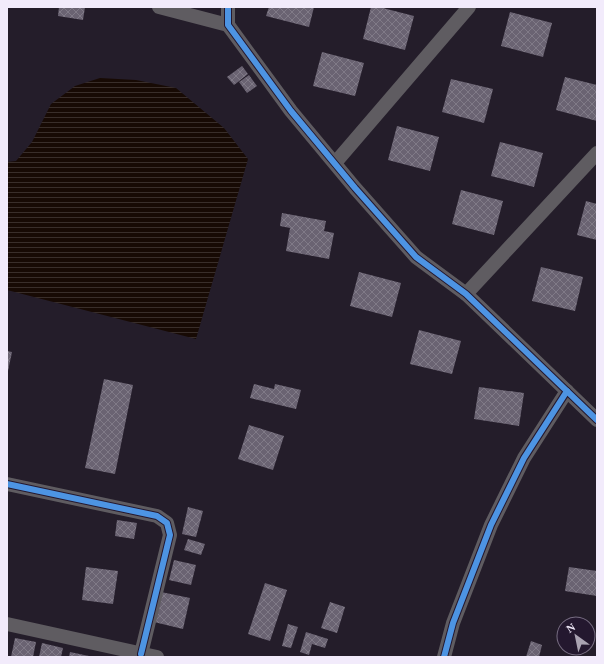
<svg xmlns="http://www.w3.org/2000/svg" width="604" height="664" font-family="'Times New Roman',serif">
	<defs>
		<pattern id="water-rules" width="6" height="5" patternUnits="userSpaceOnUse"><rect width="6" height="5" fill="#170a04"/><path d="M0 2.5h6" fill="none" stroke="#392e2a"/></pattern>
		<pattern id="building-cross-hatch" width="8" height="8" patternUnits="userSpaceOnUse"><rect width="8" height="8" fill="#6a6372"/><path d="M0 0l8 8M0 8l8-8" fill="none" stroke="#807a87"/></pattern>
	</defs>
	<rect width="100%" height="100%" fill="#241d2a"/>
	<!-- water -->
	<path fill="url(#water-rules)" d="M100,78l36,2 40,8 48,40 24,31 -52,180 -189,-49v-128l9,-1 16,-19 19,-38 24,-18z"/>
	<!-- building -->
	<g fill="url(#building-cross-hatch)">
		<path d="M59,7h26l-2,13 -25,-4z"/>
		<path d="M269,7h45l-5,20 -43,-11z"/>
		<path d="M371,7h8l35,9 -9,34 -42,-11z"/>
		<path d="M510,12l42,11 -9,34 -42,-11z"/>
		<path d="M322,52l42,11 -9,33 -42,-10z"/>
		<path d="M242,66l6,8 -14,11 -7,-8z"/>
		<path d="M249,75l8,11 -10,7 -8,-11z"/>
		<path d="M565,77l32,8v36l-41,-11z"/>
		<path d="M451,79l42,10 -9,34 -42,-11z"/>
		<path d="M397,126l42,11 -9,34 -42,-11z"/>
		<path d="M500,142l43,11 -9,34 -43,-11z"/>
		<path d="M461,190l42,11 -9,34 -42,-11z"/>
		<path d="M586,201l11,3v36l-20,-5z"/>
		<path d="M282,213l44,8 -2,10 10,2 -5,26 -43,-8 4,-23 -10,-2z"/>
		<path d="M541,267l42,10 -8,34 -43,-10z"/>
		<path d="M359,272l42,11 -9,34 -42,-11z"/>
		<path d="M419,330l42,11 -9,33 -42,-10z"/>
		<path d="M7,351l5,1 -4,19h-1z"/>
		<path d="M104,379l29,6 -18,89 -30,-6z"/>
		<path d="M254,384l20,5 1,-5 26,6 -5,19 -46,-11z"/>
		<path d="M479,387l45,6 -5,33 -45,-7z"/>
		<path d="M249,425l35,11 -11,34 -35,-11z"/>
		<path d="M188,507l15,4 -7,26 -14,-3z"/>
		<path d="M117,520l20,3 -3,16 -19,-3z"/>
		<path d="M188,539l17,5 -4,11 -17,-5z"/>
		<path d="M174,560l22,5 -5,20 -22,-5z"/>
		<path d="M86,567l32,4 -5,33 -31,-4z"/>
		<path d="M569,567l28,4v25l-32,-5z"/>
		<path d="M265,583l22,7 -17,51 -22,-7z"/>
		<path d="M161,592l29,6 -7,31 -29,-7z"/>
		<path d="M330,602l15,5 -8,26 -16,-5z"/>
		<path d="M288,624l10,3 -7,21 -9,-2z"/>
		<path d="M306,632l22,7 -3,9 -13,-4 -3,11 -9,-3z"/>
		<path d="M15,638l21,4 -3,15h-22z"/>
		<path d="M531,641l11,4 -3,12h-13z"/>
		<path d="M42,643l21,5 -2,9h-22z"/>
		<path d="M70,652l19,4v1h-20z"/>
	</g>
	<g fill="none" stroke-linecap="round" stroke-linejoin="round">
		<!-- minor -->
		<g stroke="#5f5c61" stroke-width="14">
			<path d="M159,7l69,18"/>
			<path d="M228,7v18l63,86 64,77 61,69 50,37 131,126"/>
			<path d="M335,163l134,-156"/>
			<path d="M466,294l131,-141"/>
			<path d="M7,484l150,32 10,7 3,12 -29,119"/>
			<path d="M7,624l150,33"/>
			<path d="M444,657l9,-34 38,-98 33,-67 43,-67"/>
		</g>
		<!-- cycleway casing -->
		<g stroke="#24182f" stroke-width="8">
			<g id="cycleway">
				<path d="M228,7v18l63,86 64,77 61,69 50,37 131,126"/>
				<path d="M7,484l150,32 10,7 3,12 -29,119"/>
				<path d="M444,657l9,-34 38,-98 33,-67 43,-67"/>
			</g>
		</g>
		<!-- cycleway -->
		<use href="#cycleway" stroke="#4d94e3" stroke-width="6"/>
	</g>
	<!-- border -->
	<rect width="604" height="664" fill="none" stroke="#f2ebfb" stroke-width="16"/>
	<!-- north arrow -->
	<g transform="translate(576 636) rotate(327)"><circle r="19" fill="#24182f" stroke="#766c81"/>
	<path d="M0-3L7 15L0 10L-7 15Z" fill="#aaa3b2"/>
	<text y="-6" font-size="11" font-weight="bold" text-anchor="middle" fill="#f2ebfb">N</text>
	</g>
</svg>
